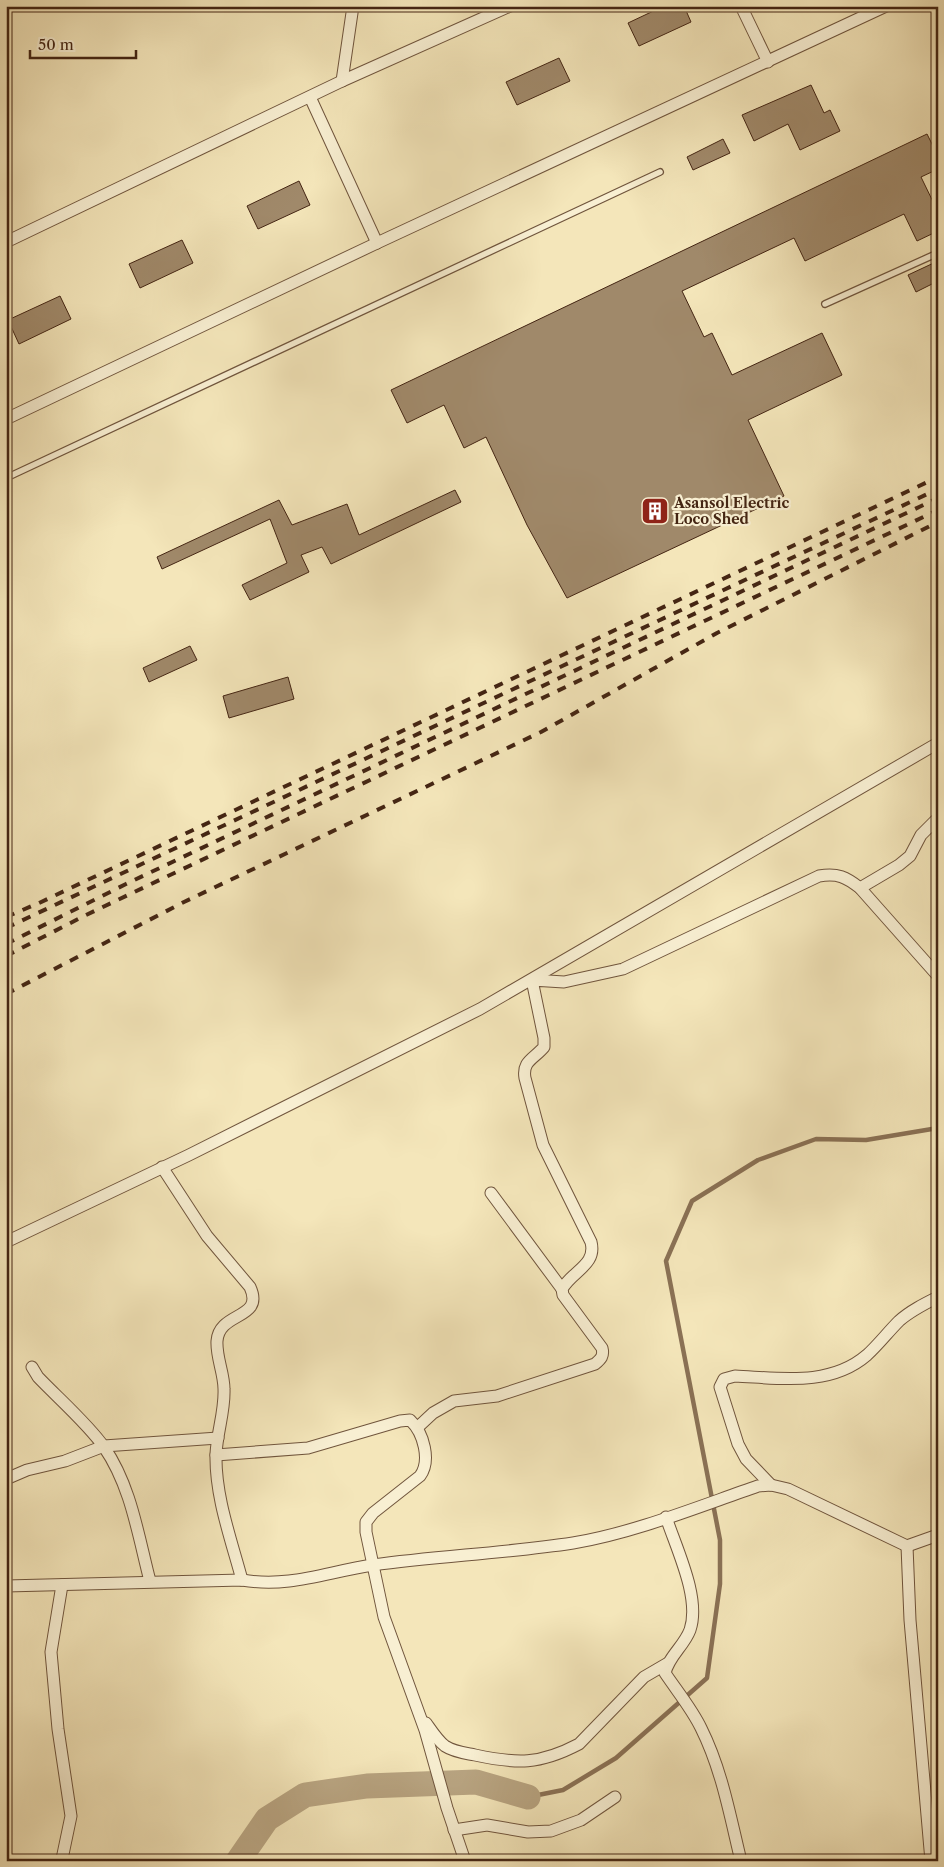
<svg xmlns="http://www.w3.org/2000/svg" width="944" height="1867" font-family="'Libre Caslon Text',serif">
	<rect width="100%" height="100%" fill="#f4e6ba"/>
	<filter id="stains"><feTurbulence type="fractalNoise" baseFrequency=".004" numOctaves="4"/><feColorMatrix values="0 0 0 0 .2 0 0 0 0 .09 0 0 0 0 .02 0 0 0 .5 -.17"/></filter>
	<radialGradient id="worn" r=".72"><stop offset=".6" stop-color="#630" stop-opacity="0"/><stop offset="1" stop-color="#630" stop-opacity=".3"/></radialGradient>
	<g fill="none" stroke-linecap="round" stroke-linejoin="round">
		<!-- stream -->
		<path stroke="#8a7155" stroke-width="4.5" d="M528,1797l35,-7 53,-32 91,-80 13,-94v-44l-54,-279 26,-60 66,-41 58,-21 50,1 72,-12"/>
		<!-- river -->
		<path stroke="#b8a481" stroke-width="25" d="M238,1861l29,-42 38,-24 62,-9 109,-4 52,15"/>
	</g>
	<!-- building -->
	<g fill="#a0896a" stroke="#442513">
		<path d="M664,6h20l7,16 -52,24 -11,-23z"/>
		<path d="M559,58l11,23 -53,24 -11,-23z"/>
		<path d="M811,85l13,28 6,-3 10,21 -40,19 -12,-26 -34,17 -12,-26z"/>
		<path d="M927,134l11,22v13l-17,8 17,35v19l-21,10 -13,-27 -99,47 -11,-23 -112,53 22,46 8,-4 20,42 90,-42 20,42 -94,45 36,76 -217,102 -40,-73 -41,-88 -22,11 -20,-43 -37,18 -16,-33z"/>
		<path d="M723,139l7,14 -37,17 -6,-13z"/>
		<path d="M299,181l11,24 -52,24 -11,-23z"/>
		<path d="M182,240l11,23 -53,25 -11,-24z"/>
		<path d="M938,261v20l-22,11 -8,-17z"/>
		<path d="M60,296l11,23 -52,25 -11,-24z"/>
		<path d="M455,490l6,12 -130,62 -9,-17 -21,8 8,17 -59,28 -8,-15 45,-22 -17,-44 -108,50 -5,-12 122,-57 13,25 55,-21 12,31z"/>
		<path d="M190,646l7,14 -48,22 -6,-14z"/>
		<path d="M288,677l6,22 -65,19 -6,-22z"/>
	</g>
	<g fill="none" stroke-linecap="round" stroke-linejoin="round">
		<!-- service casing -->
		<g stroke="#70553d" stroke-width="8">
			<g id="service">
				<path d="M825,304l113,-51"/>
				<path d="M6,478l654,-306"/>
			</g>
		</g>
		<!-- minor casing -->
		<g stroke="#70553d" stroke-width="13">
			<g id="minor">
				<path d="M741,6l27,56"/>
				<path d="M342,81l11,-75"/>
				<path d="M310,97l67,146"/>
				<path d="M6,242l336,-161 168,-75"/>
				<path d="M6,419l371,-176 509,-237"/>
				<path d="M860,888l39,-23 11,-9 11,-21 17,-17"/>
				<path d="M162,1167l45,69 43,51c15,33 -31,24 -33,54 -1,16 7,32 7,48 1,22 -7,43 -8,65 -1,42 15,85 26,126"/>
				<path d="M491,1193l71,96"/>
				<path d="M6,1242l183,-87 291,-146 458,-266"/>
				<path d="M32,1367l6,10c19,20 51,48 66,70 27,39 34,88 46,134"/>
				<path d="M418,1427l15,-14 21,-12 43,-5 98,-32c6,-5 9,-8 7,-16l-39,-53 -1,-6c10,-18 35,-24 29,-47l-48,-97 -18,-67c-3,-17 9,-19 19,-31v-9l-12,-58 32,2 59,-13 196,-93c19,-3 27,1 41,12l78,88"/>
				<path d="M216,1455l92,-7 92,-27 10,-1c14,13 21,41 10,56l-47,37 -7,9v10l18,85 41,113 22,78 18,53"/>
				<path d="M6,1479l21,-9 38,-9 39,-15 114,-8"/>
				<path d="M771,1485l-25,-26 -8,-15 -18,-57 4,-8 11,-3c44,2 95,11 132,-21 12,-11 21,-23 32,-34 11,-10 25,-17 39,-24"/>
				<path d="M666,1517c10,31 35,81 24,113 -6,16 -21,26 -25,43 12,18 27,36 36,55 21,42 29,88 40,133"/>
				<path d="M907,1546l3,74 21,241"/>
				<path d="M6,1586l236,-6c48,8 84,-8 131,-15 66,-9 134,-12 200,-22 61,-10 127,-37 185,-57l13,-1 17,4 119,57 31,-11"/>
				<path d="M426,1723c5,7 12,18 19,23 9,6 20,7 30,9 42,9 64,10 104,-11l65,-67 24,-14"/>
				<path d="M454,1830l33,-5 41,7 23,-1 30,-11 34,-23"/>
				<path d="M62,1859l9,-43 -13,-87 -7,-77 11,-67"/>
			</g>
		</g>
		<!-- service -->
		<use href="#service" stroke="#f8efd2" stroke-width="5.5"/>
		<!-- minor -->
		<use href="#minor" stroke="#f8efd2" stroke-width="11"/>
		<!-- rail -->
		<g stroke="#442513" stroke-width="4" stroke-dasharray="9 9" stroke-linecap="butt">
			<path d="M6,917l33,-14 899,-426"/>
			<path d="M6,928l932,-439"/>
			<path d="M6,944l120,-60 812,-386"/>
			<path d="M6,956l80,-41 852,-405"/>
			<path d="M6,994l178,-92 357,-170 176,-99 221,-111"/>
		</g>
	</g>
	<!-- icons -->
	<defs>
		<g id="building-square" transform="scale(1.4375)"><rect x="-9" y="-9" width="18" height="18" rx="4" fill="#8f2418" stroke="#f8efd2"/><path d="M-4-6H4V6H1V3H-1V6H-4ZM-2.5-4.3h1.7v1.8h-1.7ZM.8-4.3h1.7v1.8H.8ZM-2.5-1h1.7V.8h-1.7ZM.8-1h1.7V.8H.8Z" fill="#fff"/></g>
	</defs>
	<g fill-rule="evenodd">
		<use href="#building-square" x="655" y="511"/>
	</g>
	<g text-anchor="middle" stroke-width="4.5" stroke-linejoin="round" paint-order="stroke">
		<!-- poi labels -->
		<g font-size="14" font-weight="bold" fill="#442513" stroke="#f8efd2" text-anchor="start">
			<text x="674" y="508">Asansol Electric<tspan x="674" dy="16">Loco Shed</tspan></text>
		</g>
	</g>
	<!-- margin -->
	<rect width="944" height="1867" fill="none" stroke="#f4e6ba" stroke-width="25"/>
	<rect x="8" y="8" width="929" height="1852" fill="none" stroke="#442513" stroke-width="2.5"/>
	<rect x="12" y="12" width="919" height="1842" fill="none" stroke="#442513"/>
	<!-- scale -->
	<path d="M30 50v8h106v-8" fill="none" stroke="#442513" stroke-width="2.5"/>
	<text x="38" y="50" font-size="15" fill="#442513" stroke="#f8efd2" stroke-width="4" paint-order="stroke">50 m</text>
	<rect width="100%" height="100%" filter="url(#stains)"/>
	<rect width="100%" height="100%" fill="url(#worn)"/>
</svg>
